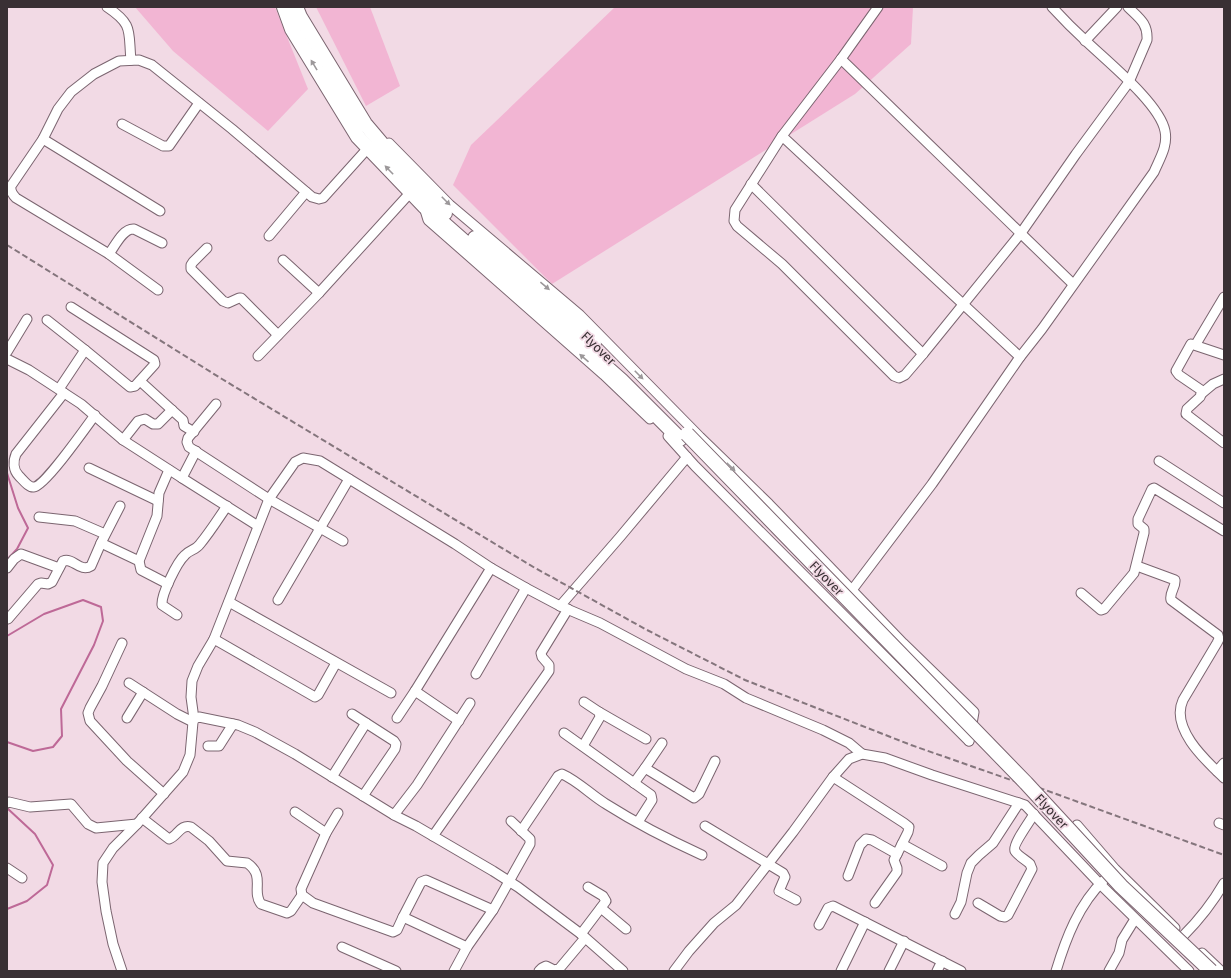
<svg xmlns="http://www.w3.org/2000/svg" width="1231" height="978" font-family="'Fira Sans',sans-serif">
	<rect width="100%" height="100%" fill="#f2dae5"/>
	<!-- green -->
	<g fill="#f2b5d3">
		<path d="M135,7h140l33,82 -40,42 -95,-80z"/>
		<path d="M316,7h54l30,79 -34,20z"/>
		<path d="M615,7h298l-2,37 -56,50 -303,190 -99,-99 18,-40z"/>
	</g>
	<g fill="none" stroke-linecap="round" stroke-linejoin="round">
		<!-- stream -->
		<g stroke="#be6997" stroke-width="2">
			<path d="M7,473l11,35 10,20 -11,21 -10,11"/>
			<path d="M7,636l37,-22 39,-14 18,7 2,14 -9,24 -33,64 1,27 -9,11 -20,4 -26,-9"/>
			<path d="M7,808l28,26 18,31 -6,20 -20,16 -20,8"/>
		</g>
		<!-- minor casing -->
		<g stroke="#7b6570" stroke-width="11">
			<g id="minor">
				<path d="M107,7c27,18 21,24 24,53"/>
				<path d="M878,7l-37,52 -59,77 -47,74 -1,11 3,5 45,38 112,112 5,2 6,-3 18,-21 98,-121 55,-79 53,-72 18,-42c1,-17 -8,-22 -19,-33"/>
				<path d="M1085,41l32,-34"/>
				<path d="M841,59l232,225"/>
				<path d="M122,124l41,22h6l30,-43"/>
				<path d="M782,136l238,221"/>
				<path d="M43,139l117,72"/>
				<path d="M389,143l61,62 130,110 120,122 69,67 134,139 71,69 -5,29"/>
				<path d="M751,184l172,170"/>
				<path d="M424,207l4,13 176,155 46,44"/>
				<path d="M269,236l37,-44"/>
				<path d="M207,248l-14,14 -2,3v4l32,32 5,2 11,-5h2l37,37"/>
				<path d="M109,254c6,-8 14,-26 25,-25l28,14"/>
				<path d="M283,260l36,33"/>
				<path d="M158,290l-49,-36 -93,-56c-4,-4 -6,-7 -5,-12l32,-47 15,-30 13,-17 23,-18 25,-13 20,-1 13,5 80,64 80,68 7,2 4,-1 45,-50"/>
				<path d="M71,307l83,53 1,4 -20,22 -5,1 -45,-37"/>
				<path d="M47,320l38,30 -26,39"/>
				<path d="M1196,344l28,-47"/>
				<path d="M7,352l20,-33"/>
				<path d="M1224,355l-33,-11 -15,27 3,4 22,15 1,2 -2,5 -13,12 -1,5 38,29"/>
				<path d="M258,356l61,-63 91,-100 2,-5"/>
				<path d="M7,359l22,11 52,34 42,36 59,38"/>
				<path d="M140,381l43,39 1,6 10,6"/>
				<path d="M64,393l-48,61c-3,7 -3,16 3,22 4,4 10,12 15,11 10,0 53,-61 61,-72"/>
				<path d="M1201,394l12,-10 11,-5"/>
				<path d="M216,404l-28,34 -1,4 2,5 80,52 74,42"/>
				<path d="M668,436l27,30 274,275"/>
				<path d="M123,440l15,-19 7,-2 8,5h5l14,-14"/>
				<path d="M196,451l-14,27 76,48"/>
				<path d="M1159,461l65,42"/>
				<path d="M89,468l69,33"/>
				<path d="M120,506l-19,37 38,18"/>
				<path d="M39,517l36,4 30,13"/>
				<path d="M1137,566l38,14c1,7 -6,13 -4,20l47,35 1,4 -2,4 -34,57c-13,28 22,60 41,78"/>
				<path d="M7,568l7,-9 7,-5 38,14"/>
				<path d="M168,584l-27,-14 -2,-9 18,-45 2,-23 10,-23"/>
				<path d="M852,590l80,-106 88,-127 22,-28 112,-157c6,-14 14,-26 11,-41 -5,-27 -57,-69 -78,-89 -12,-11 -24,-23 -35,-35"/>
				<path d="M1081,593l20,17 3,-1 30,-36 10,-40v-4l-6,-5v-5l14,-30 2,-1 70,43"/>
				<path d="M278,600l71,-121"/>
				<path d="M229,602l162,91"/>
				<path d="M560,606l60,-69 67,-80"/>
				<path d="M177,615l-15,-10c-1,-10 15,-43 23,-50 4,-5 11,-5 15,-11 10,-12 18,-25 27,-38"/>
				<path d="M8,619l30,-35 3,-1 7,1 4,-2 11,-21c10,-4 17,12 28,5l10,-23"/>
				<path d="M214,639l101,58 3,-2 18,-32"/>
				<path d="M122,643l-20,43 -12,22 -2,5 2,8 37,40 37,33"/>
				<path d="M476,674l50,-86"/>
				<path d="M129,683l48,31 16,8"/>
				<path d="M415,691l76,-123"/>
				<path d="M599,712l47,27"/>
				<path d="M352,714l42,27 2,3 -1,5 -32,47"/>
				<path d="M127,718l16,-26"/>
				<path d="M397,718l18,-27 44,30"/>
				<path d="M194,719l-3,-22 1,-16 6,-15 16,-27 55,-140 26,-37 8,-4 17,3 135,83 36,24 35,20 34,18 40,17 86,46 38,15 22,14 77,32 26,13 13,11"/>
				<path d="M564,733l87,62 1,5 -14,22"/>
				<path d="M208,746h11l14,-22"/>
				<path d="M583,746l17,-29 -1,-5 -15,-10"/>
				<path d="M645,768l17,-25"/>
				<path d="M1217,771l7,-8"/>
				<path d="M332,777l34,-54"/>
				<path d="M833,777l71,46 5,4 -1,5 -14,28 3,8v4l-22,31"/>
				<path d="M634,783l11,-15 49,30 5,-4 16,-33"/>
				<path d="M7,803l2,-1 21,5 41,-3 17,20 8,4 41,-4"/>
				<path d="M295,812l31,21"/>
				<path d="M338,813l-12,20 -25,56 1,6 11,8 80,29 4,-2 6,-13"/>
				<path d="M394,815l23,-30 53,-82"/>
				<path d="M142,818l27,21c9,-3 11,-15 22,-12l18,14 18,20 20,2c19,13 4,28 14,41l26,9 4,-2 11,-16"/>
				<path d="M1219,823l5,2"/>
				<path d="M1077,825l38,44 60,59"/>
				<path d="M705,826l78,47 2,4 -6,14 17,9"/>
				<path d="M521,831l37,-55 4,-2c16,7 29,21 44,30 30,19 63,36 96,51"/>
				<path d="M433,836l116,-165v-6l-7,-8 -1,-4 27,-44"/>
				<path d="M902,844l40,22"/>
				<path d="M7,868l15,10"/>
				<path d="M848,876l12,-31 6,-6 6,1 25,14"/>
				<path d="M978,903l22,13 5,1 3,-2 24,-46 -2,-5c-4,-4 -12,-8 -15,-13 -3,-6 15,-30 19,-37"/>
				<path d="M601,908l25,21"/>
				<path d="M955,914l6,-12 6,-29 4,-10 8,-8 14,-12 26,-40"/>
				<path d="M819,925l9,-17 5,-2 128,65"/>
				<path d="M581,934l25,-33 -3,-5 -15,-9"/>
				<path d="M1183,936c16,-16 30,-34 41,-53"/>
				<path d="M342,947l54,24"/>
				<path d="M467,947l-64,-30 18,-35 5,-2 67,30"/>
				<path d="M1202,953l19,18"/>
				<path d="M122,971l-9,-27 -7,-33 -4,-29 1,-19 10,-15 24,-24 46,-52 7,-17 3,-33 1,-3 5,-2 39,8 17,7 40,22 99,61 22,11 77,45 25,16 63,47 42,37"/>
				<path d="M454,971l13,-24 26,-37 37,-66v-5l-19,-18"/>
				<path d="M539,971l3,-3 4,-2 8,4 5,-1 26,-31"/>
				<path d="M674,971l15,-20 25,-28 22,-18 57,-73 40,-55 16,-18 13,-5 23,4 47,17 93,30 75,79 89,87"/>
				<path d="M841,971l24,-49"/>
				<path d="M889,971l15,-30"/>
				<path d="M937,971l5,-10"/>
				<path d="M1056,971c10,-33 23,-67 48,-91"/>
				<path d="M1109,971l10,-18 3,-13 13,-21"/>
			</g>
		</g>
		<!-- highway casing -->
		<g stroke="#7b6570" stroke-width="16">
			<g id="highway">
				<path d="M284,7l8,22 66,108 66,69 197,174 59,59"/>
				<path d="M296,7l4,10 65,107 50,59 30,30"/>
				<path d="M475,238l85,72 34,33"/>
			</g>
		</g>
		<!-- minor -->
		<use href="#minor" stroke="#fff" stroke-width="9"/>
		<!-- highway -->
		<use href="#highway" stroke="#fff" stroke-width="14"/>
		<!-- rail -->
		<path stroke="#84757c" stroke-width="2" stroke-dasharray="6 3" stroke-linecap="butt" d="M7,245l215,134 313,189 112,62 98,50 166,65 100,35 15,3 198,72"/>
		<!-- highway-bridge casing -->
		<g stroke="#7b6570" stroke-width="16" stroke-linecap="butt">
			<path id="highway-bridge" d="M687,434l339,349 95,103 90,85"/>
		</g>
		<!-- highway-bridge -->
		<use href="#highway-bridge" stroke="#fff" stroke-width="14"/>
	</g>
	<!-- one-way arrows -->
	<defs><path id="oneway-solid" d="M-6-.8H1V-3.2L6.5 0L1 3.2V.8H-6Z"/></defs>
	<g fill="#9c989a">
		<use href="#oneway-solid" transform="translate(314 65) rotate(-121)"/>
		<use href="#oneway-solid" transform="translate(389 170) rotate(-134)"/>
		<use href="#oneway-solid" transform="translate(446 201) rotate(45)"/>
		<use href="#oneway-solid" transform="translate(545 286) rotate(40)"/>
		<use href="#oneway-solid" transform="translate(584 358) rotate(-139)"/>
		<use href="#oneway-solid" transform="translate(639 375) rotate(45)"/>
		<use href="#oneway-solid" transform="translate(731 467) rotate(44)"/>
	</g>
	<g text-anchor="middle" stroke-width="3.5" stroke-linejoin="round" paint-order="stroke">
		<!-- street labels -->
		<g font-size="13" fill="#393034" stroke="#f2dae5">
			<text transform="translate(599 348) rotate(44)" y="5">Flyover</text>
			<text transform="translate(827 578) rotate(46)" y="5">Flyover</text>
			<text transform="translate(1052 811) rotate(47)" y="5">Flyover</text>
		</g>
	</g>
	<!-- border -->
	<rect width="1231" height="978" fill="none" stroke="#393034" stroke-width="16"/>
</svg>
